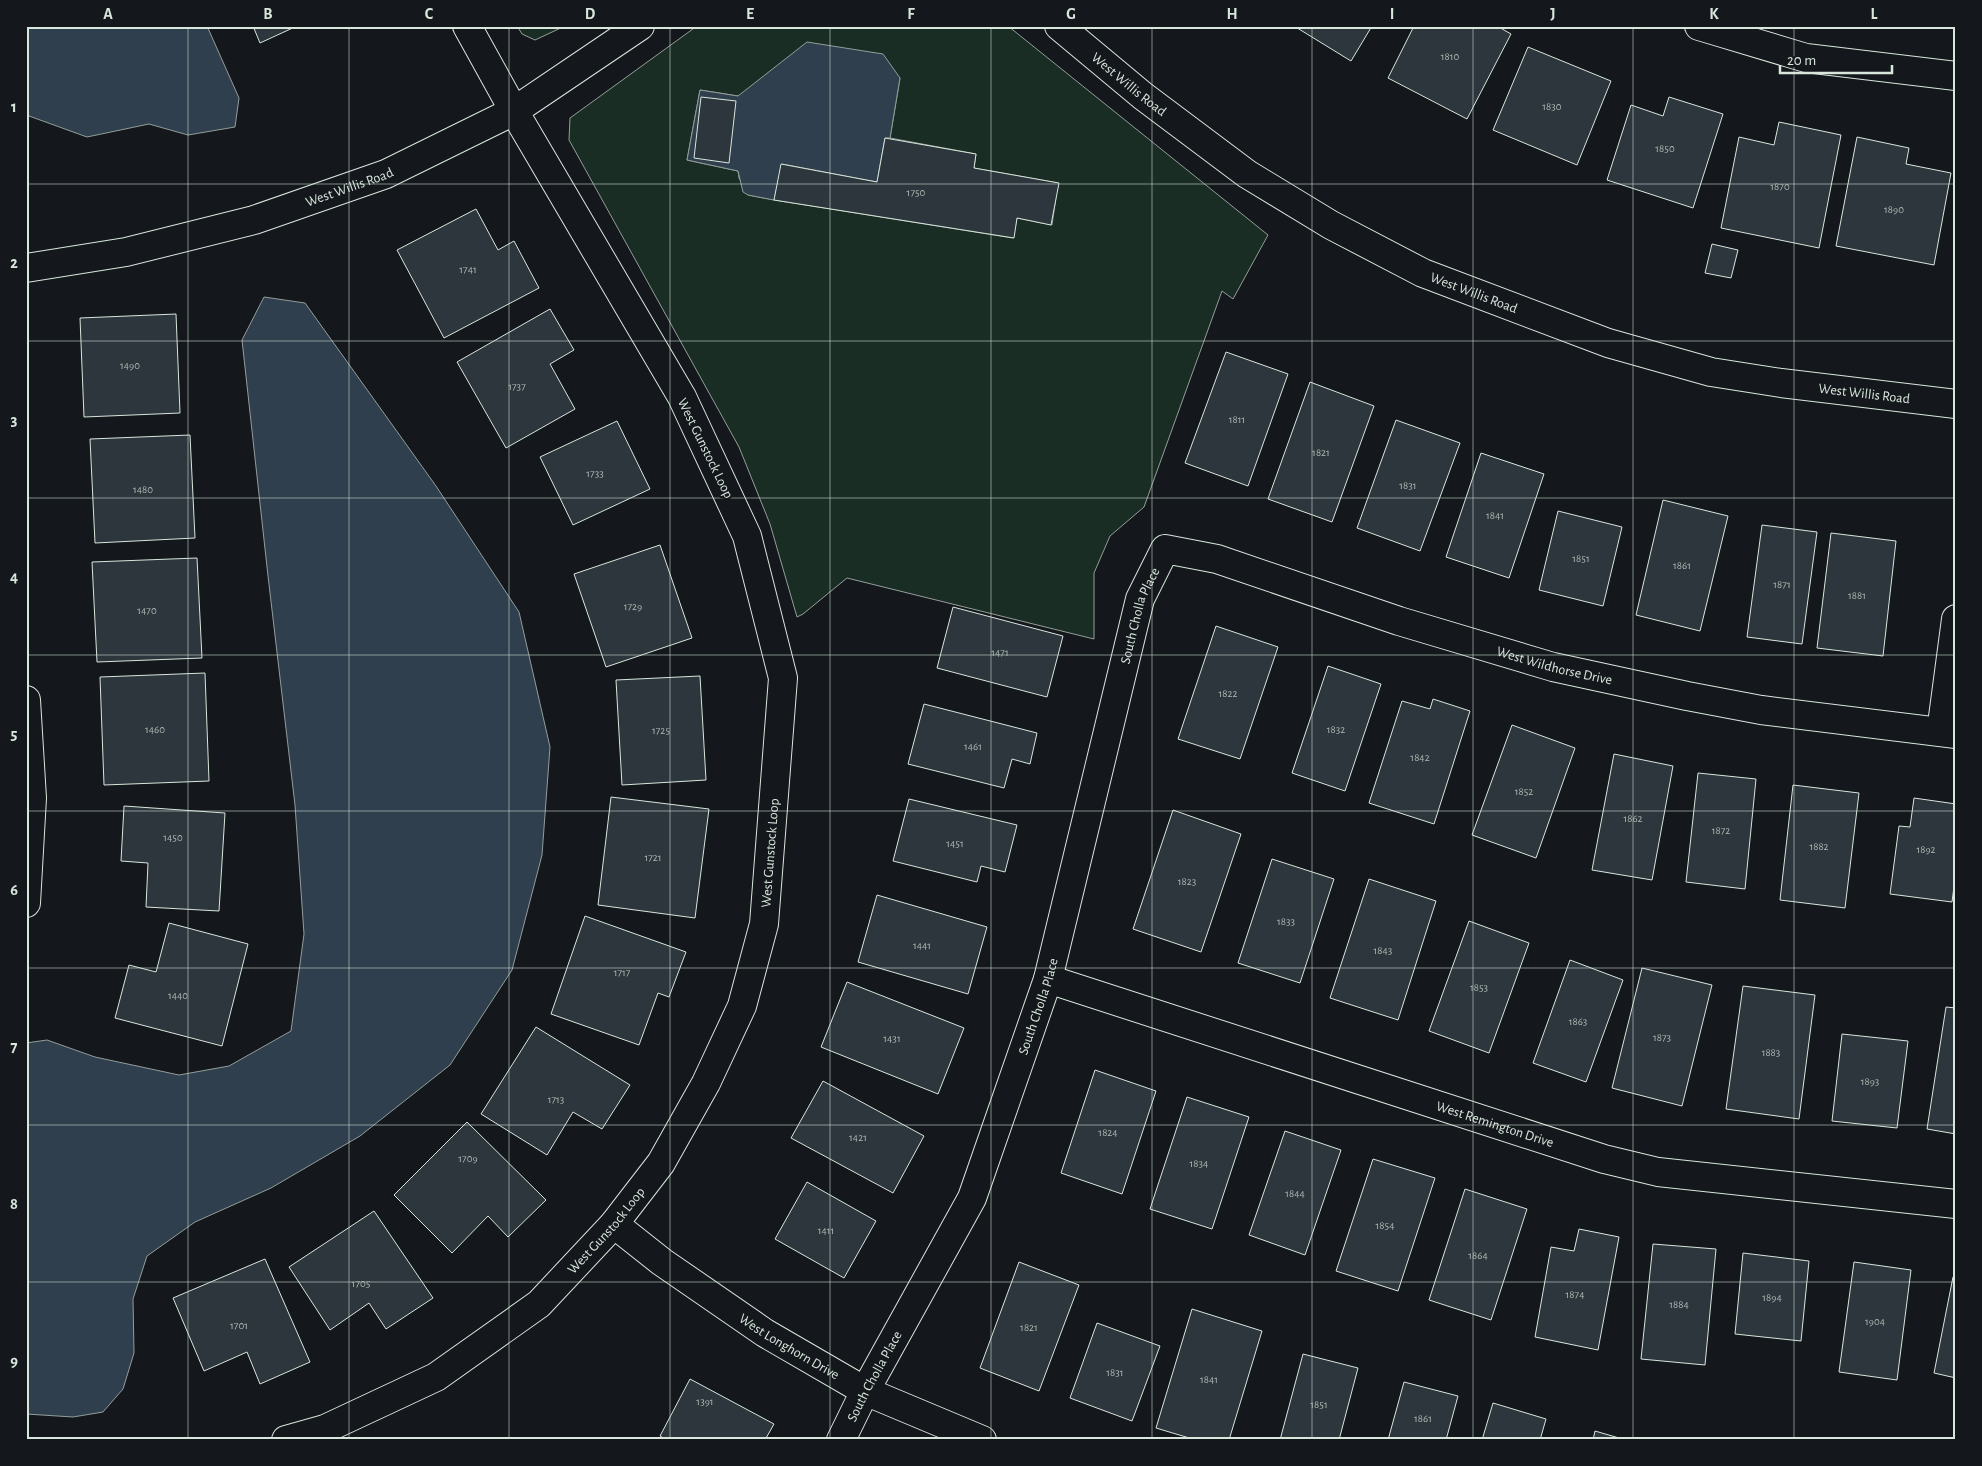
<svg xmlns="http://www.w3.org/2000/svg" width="1982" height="1466" font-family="'Alegreya Sans',sans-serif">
	<rect width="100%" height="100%" fill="#14181c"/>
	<!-- green -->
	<g fill="#1a2d24" stroke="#939e99" fill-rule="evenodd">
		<path d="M517,26h48l-30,14 -13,-6z"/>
		<path d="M697,26h311l260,209 -35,64 -11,-8 -78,216 -34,29 -16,37v66l-247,-61 -44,36 -6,3 -27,-93 -31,-77 -170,-307 1,-22zM900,78l-10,60 86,16 -2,14 84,15 -6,42 -35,-7 -4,20 -239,-38 -26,-5 -9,-17 -1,-7 -51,-11 13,-70 38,6z"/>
	</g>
	<!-- water -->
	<g fill="#2f3f4d" stroke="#939e99">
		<path d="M26,26h181l32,72 -4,29 -47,8 -39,-11 -62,13 -58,-21 -3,-9z"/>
		<path d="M807,42l76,12 17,24 -10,60h-5l-8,44 -95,-18 -8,36 -26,-5 -5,-3 -5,-21 -51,-11 13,-70 38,6z"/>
		<path d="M264,297l41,6 131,183 83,126 31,135 -8,108 -30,115 -62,95 -90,71 -89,52 -76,34 -48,34 -14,43 1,54 -11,36 -20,23 -30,5 -47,-3v-371l21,-3 48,17 84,18 50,-9 62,-35 13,-97 -9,-129 -27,-229 -26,-236z"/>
	</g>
	<!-- building -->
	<g fill="#2c363c" stroke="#d8e6dc">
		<path d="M253,26h44l-37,17z"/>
		<path d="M1294,26h78l-21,35z"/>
		<path d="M1414,26h83l14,8 -44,85 -79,-41z"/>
		<path d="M1528,47l83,34 -34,84 -84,-35z"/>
		<path d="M701,97l35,4 -7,62 -35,-5z"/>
		<path d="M1669,97l54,17 -30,94 -86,-28 24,-75 32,11z"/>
		<path d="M1779,122l62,13 -22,113 -98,-20 18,-91 35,8z"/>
		<path d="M1857,137l52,11 -3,16 45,9 -17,92 -98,-19z"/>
		<path d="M885,138l91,16 -2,14 85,15 -8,42 -34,-7 -3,20 -240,-38 7,-36 96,18z"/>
		<path d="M476,209l22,41 16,-9 25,47 -95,50 -47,-88z"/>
		<path d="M1712,244l26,6 -7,28 -26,-5z"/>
		<path d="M550,309l24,41 -24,14 25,45 -69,39 -49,-86z"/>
		<path d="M176,314l4,99 -96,4 -4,-99z"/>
		<path d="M1226,352l62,22 -40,112 -63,-23z"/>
		<path d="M1310,382l64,24 -42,116 -64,-23z"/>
		<path d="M1396,420l64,23 -40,108 -63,-23z"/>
		<path d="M617,421l33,68 -77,36 -33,-68z"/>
		<path d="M190,435l5,103 -100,5 -5,-104z"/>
		<path d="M1481,453l63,21 -35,104 -63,-21z"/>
		<path d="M1663,500l65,16 -28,115 -64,-16z"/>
		<path d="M1558,511l64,16 -19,79 -64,-16z"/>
		<path d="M1762,525l55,7 -15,112 -55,-7z"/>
		<path d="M1831,533l65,8 -13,115 -66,-8z"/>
		<path d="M660,545l32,93 -86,29 -32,-93z"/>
		<path d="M197,558l5,100 -105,4 -5,-100z"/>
		<path d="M953,607l110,29 -16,61 -110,-29z"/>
		<path d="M1216,626l62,21 -38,112 -62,-20z"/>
		<path d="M1328,666l53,18 -36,107 -53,-18z"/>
		<path d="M205,673l4,108 -105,4 -4,-108z"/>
		<path d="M700,676l6,104 -84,5 -6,-105z"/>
		<path d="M1433,699l37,12 -36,113 -65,-21 33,-102 28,8z"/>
		<path d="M924,704l113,29 -7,31 -18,-5 -8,29 -96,-24z"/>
		<path d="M1512,725l63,23 -39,110 -64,-23z"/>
		<path d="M1614,754l59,12 -21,114 -60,-10z"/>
		<path d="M1698,773l58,6 -11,110 -59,-7z"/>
		<path d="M1793,785l66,8 -14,115 -65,-8z"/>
		<path d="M611,797l98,12 -14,109 -97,-13z"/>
		<path d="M1914,798l42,6v67l-4,31 -62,-8 9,-68 11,1z"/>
		<path d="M909,799l108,26 -12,47 -24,-6 -4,16 -84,-21z"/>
		<path d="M124,806l101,7 -6,98 -73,-4 2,-44 -27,-2z"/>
		<path d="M1173,810l68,24 -40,118 -68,-23z"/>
		<path d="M1272,859l62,20 -34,104 -62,-20z"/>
		<path d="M1369,879l67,22 -38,119 -68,-22z"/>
		<path d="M877,895l110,32 -19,67 -110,-32z"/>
		<path d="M585,916l101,36 -17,45 -11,-4 -19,52 -88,-31z"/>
		<path d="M1469,921l60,22 -40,110 -60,-22z"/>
		<path d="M169,923l79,21 -26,102 -107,-28 14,-53 27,7z"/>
		<path d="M1570,960l53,20 -37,102 -53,-19z"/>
		<path d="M1642,968l70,17 -30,121 -70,-18z"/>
		<path d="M847,982l117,46 -26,66 -117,-47z"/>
		<path d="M1743,986l72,9 -16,124 -73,-10z"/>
		<path d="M1946,1007l10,1v126l-29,-5z"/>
		<path d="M536,1027l94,58 -28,44 -29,-17 -26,43 -66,-41z"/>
		<path d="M1842,1034l66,7 -11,87 -65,-7z"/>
		<path d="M1095,1070l61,21 -34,103 -61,-21z"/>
		<path d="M823,1081l101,55 -31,57 -102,-55z"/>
		<path d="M1187,1097l62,20 -37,112 -62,-20z"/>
		<path d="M467,1122l79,78 -38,37 -20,-21 -36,37 -58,-58z"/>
		<path d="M1285,1131l56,19 -36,105 -56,-20z"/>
		<path d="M1373,1159l62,19 -37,113 -62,-20z"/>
		<path d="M807,1182l69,39 -32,57 -69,-39z"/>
		<path d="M1465,1189l62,20 -36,111 -62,-20z"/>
		<path d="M374,1211l59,87 -47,31 -17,-26 -39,27 -41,-63z"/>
		<path d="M1579,1229l40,8 -21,113 -63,-13 16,-90 23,4z"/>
		<path d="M1653,1244l63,5 -11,116 -64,-6z"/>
		<path d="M1743,1253l66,8 -8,80 -66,-7z"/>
		<path d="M265,1259l45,103 -50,22 -13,-32 -43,19 -31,-73z"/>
		<path d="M1019,1262l60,23 -40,106 -59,-23z"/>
		<path d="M1854,1262l57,8 -14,110 -58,-8z"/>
		<path d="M1953,1277h3v101l-22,-5z"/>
		<path d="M1192,1309l70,22 -33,109h-33l-40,-12z"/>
		<path d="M1097,1323l63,23 -28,75 -62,-23z"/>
		<path d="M1303,1354l55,14 -19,72h-59z"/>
		<path d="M690,1379l84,45 -9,16h-98l-7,-4z"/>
		<path d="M1404,1382l54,14 -12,44h-58z"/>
		<path d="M1493,1403l53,16 -6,21h-58z"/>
		<path d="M1595,1431l31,9h-33z"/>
	</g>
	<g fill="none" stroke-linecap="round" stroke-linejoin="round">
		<!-- minor casing -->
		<g stroke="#d8e6dc" stroke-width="30">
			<g id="minor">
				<path d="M1699,26l107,32 150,18"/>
				<path d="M26,700l6,98 -6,105"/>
				<path d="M1941,732l15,-113"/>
				<path id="s1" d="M1048,979l556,180 54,13 298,32"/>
				<path id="s2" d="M614,1224l48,38 103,71 100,58 117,49"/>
				<path id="s3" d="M286,1440l39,-11 111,-52 103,-73 75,-80 47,-61 45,-80 36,-77 22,-82 19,-246 -36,-142 -65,-139 -168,-286 -47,-85"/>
				<path id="s4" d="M841,1440l24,-49 107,-193 76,-219 92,-380 25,-50 52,10 182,62 154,46 134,29 74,14 195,24"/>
			</g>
		</g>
		<!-- tertiary casing -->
		<g stroke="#d8e6dc" stroke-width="30">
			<g id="tertiary">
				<path id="s5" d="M1059,26l84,70 104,78 84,51 92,48 185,70 103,29 70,11 175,21"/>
				<path id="s6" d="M26,268l100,-16 128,-32 132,-46 128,-63 126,-85"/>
			</g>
		</g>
		<!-- minor -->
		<use href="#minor" stroke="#14181c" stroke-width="28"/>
		<!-- tertiary -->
		<use href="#tertiary" stroke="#14181c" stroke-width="28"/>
	</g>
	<!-- grid -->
	<path fill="none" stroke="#d8e6dc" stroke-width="1" stroke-opacity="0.55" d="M188,26v1414M349,26v1414M509,26v1414M670,26v1414M830,26v1414M991,26v1414M1152,26v1414M1312,26v1414M1473,26v1414M1633,26v1414M1794,26v1414M26,184h1930M26,341h1930M26,498h1930M26,655h1930M26,811h1930M26,968h1930M26,1125h1930M26,1282h1930"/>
	<g text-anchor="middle" stroke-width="4" stroke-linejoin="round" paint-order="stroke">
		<!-- number labels -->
		<g font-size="11" fill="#adbab4">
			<text x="1450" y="60">1810</text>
			<text x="1552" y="110">1830</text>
			<text x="1665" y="152">1850</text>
			<text x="1780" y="190">1870</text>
			<text x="916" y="196">1750</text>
			<text x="1894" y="213">1890</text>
			<text x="468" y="273">1741</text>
			<text x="130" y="369">1490</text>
			<text x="517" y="390">1737</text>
			<text x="1237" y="423">1811</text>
			<text x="1321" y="456">1821</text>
			<text x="595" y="477">1733</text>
			<text x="1408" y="489">1831</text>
			<text x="143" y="493">1480</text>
			<text x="1495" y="519">1841</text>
			<text x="1581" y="562">1851</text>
			<text x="1682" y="569">1861</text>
			<text x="1782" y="588">1871</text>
			<text x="1857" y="599">1881</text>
			<text x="633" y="610">1729</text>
			<text x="147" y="614">1470</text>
			<text x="1000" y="656">1471</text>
			<text x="1228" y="697">1822</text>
			<text x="155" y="733">1460</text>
			<text x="1336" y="733">1832</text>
			<text x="661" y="734">1725</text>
			<text x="973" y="750">1461</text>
			<text x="1420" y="761">1842</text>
			<text x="1524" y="795">1852</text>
			<text x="1633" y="822">1862</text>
			<text x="1721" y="834">1872</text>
			<text x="173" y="841">1450</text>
			<text x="955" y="847">1451</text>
			<text x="1819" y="850">1882</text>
			<text x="1926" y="853">1892</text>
			<text x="653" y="861">1721</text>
			<text x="1187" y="885">1823</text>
			<text x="1286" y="925">1833</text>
			<text x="922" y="949">1441</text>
			<text x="1383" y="954">1843</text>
			<text x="622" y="976">1717</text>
			<text x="1479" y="991">1853</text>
			<text x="178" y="999">1440</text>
			<text x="1578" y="1025">1863</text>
			<text x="1662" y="1041">1873</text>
			<text x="892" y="1042">1431</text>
			<text x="1771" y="1056">1883</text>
			<text x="1870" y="1085">1893</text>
			<text x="556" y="1103">1713</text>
			<text x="1108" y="1136">1824</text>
			<text x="858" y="1141">1421</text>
			<text x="468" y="1162">1709</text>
			<text x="1199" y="1167">1834</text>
			<text x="1295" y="1197">1844</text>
			<text x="1385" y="1229">1854</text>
			<text x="826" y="1234">1411</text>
			<text x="1478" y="1259">1864</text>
			<text x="361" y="1287">1705</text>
			<text x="1575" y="1298">1874</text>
			<text x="1772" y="1301">1894</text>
			<text x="1679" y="1308">1884</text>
			<text x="1875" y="1325">1904</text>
			<text x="239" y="1329">1701</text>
			<text x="1029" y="1331">1821</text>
			<text x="1115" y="1376">1831</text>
			<text x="1209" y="1383">1841</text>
			<text x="705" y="1405">1391</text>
			<text x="1319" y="1408">1851</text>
			<text x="1423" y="1422">1861</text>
		</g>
		<!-- street labels -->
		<g font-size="14" fill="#d8e6dc" stroke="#14181c">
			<text dy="5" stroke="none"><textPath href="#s5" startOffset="91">West Willis Road</textPath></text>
			<text dy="5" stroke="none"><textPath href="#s6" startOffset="334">West Willis Road</textPath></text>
			<text dy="5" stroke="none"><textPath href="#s5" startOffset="496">West Willis Road</textPath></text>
			<text dy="5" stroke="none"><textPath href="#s5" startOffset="901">West Willis Road</textPath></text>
			<text transform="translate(706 448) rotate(64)" y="5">West Gunstock Loop</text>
			<text dy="5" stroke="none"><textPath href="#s4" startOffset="882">South Cholla Place</textPath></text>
			<text dy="5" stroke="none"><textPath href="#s4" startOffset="1361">West Wildhorse Drive</textPath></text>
			<text dy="5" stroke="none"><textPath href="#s3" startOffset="809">West Gunstock Loop</textPath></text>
			<text dy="5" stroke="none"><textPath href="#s4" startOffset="478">South Cholla Place</textPath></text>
			<text dy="5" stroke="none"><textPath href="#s1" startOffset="470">West Remington Drive</textPath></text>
			<text dy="5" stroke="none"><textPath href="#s3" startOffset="389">West Gunstock Loop</textPath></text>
			<text dy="5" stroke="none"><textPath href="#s2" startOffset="214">West Longhorn Drive</textPath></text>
			<text dy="5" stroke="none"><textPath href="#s4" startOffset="72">South Cholla Place</textPath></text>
		</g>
	</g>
	<!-- border -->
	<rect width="1982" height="1466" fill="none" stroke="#14181c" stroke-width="55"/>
	<!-- scale -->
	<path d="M1780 65v8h112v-8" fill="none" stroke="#d8e6dc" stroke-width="2.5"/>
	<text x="1787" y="65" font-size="15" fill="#d8e6dc" stroke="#14181c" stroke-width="4" paint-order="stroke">20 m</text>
	<rect x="28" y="28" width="1926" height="1410" fill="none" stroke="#d8e6dc" stroke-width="2"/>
	<g font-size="16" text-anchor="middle" font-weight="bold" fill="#d8e6dc">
		<text x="108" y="19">A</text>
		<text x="268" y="19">B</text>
		<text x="429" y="19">C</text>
		<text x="590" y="19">D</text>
		<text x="750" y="19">E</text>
		<text x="911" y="19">F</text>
		<text x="1071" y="19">G</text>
		<text x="1232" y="19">H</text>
		<text x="1392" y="19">I</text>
		<text x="1553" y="19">J</text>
		<text x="1714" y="19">K</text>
		<text x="1874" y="19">L</text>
		<text x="14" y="112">1</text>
		<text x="14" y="268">2</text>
		<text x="14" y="425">3</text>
		<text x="14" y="582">4</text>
		<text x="14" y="739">5</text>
		<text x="14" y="895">6</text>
		<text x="14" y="1052">7</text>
		<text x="14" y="1209">8</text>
		<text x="14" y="1366">9</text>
	</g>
</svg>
